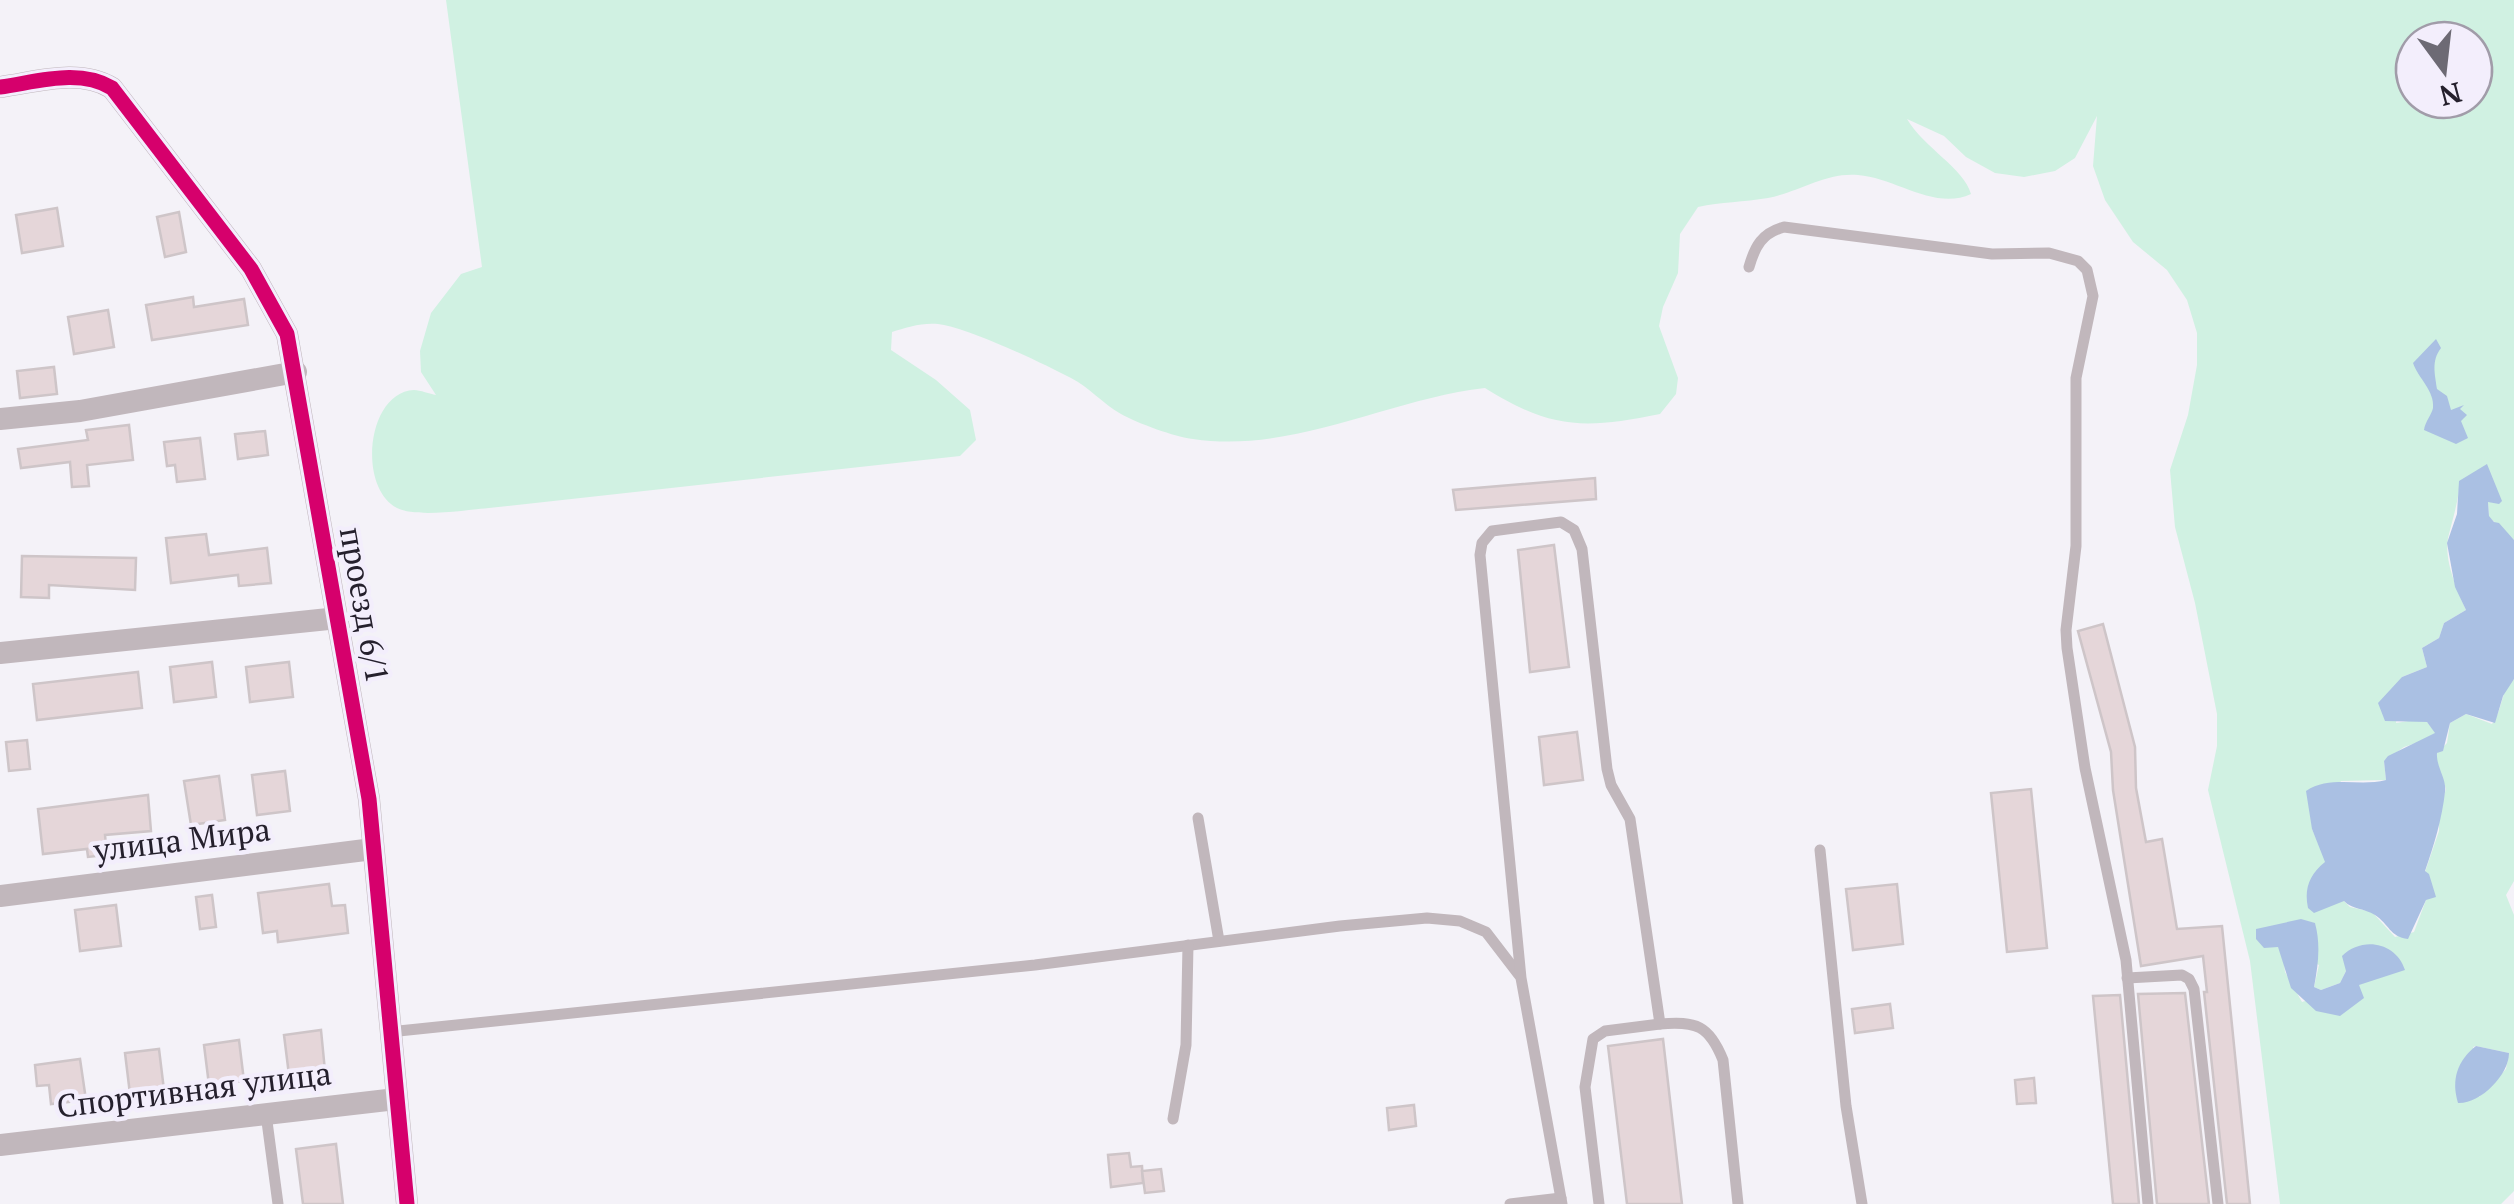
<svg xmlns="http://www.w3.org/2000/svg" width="2514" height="1204" font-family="'PT Serif',serif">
	<rect width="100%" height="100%" fill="#f4f2f8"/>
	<!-- green -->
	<path fill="#d0f1e2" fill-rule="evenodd" d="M446,0h2068v540l-25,-23 -1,-15 -28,-21c-2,22 -7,37 -12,57 -4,23 9,52 18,72l-22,13 -5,15 -17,10 5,19 -25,10 -6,46 19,-3 12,2 9,11 -5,5 -27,9 -20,14 2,19 -45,1 -29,48 32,72 6,6 22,5 23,25 19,-5 12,-32 -1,-28 14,-41v-18l7,-24 -10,-28 1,-8 10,-10 3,-20 16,-9 26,10c11,-14 8,-33 22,-45v202l-8,14 8,20v276l-13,13h-221l-30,-243 -42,-171 9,-44v-32l-22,-111 -20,-76 -5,-57 18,-55 9,-50v-32l-10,-33 -20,-30 -34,-28 -28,-42 -12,-34 4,-50 -22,42 -20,13 -31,6 -29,-4 -29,-16 -22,-21 -37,-17c17,29 57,49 64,75 -36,17 -75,-16 -113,-19 -32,-3 -59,17 -90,23 -24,4 -47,4 -70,9l-18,27 -2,39 -15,34 -4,19 19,52 -2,16 -16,20c-75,15 -108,16 -175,-26 -97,11 -192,66 -292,51 -18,-2 -56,-16 -72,-25 -18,-10 -32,-27 -50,-36 -31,-16 -94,-46 -127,-53 -17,-4 -37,2 -52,7l-1,18 45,30 34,30 6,30 -16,16 -471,52c-23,2 -72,10 -92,0 -40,-21 -30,-116 17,-118 6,0 16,4 22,5l-15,-23 -1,-21 11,-38 30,-39 21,-7zM2414,40h60v60h-60zM2278,947l41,18 -5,22 7,3 19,-7 6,-12 22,10 -66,21 -17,-30 -2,-17zM2476,1046l33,7 -3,16 -27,28 -6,-50z"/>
	<!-- water -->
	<g fill="#aac0e3">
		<path d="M2436,339l5,9c-10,13 -6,26 -4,41l10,7 4,14 13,-5 -4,4 7,6 -6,6 7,17 -12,6 -32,-14c1,-8 8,-16 9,-22 2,-17 -15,-30 -20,-45z"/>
		<path d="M2487,464l15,37 -3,3 -11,-2 1,14 5,6 5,1 15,17v139l-11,17 -8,27 -29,-9 -16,9 -7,28 -6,2c-1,14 10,26 8,39 -3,27 -11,53 -20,79l4,3 7,23 -10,3 -18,39c-18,-2 -19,-15 -33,-24 -11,-7 -22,-5 -31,-14l-30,12 -6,-5c-4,-19 1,-33 17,-46l-13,-33 -6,-38c24,-16 54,-4 80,-11l-2,-19 4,-5 47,-23 -8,-11 -42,-1 -7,-18 24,-26 25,-10 -5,-19 17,-10 5,-15 22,-13 -11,-23 -8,-44 10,-29 2,-33z"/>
		<path d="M2301,919l14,4c6,22 3,43 -1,64l7,3 19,-7 6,-12 -4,-15c20,-20 54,-14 63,14l-46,15 5,13 -24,18 -24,-5 -25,-23 -13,-41 -14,1 -8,-9v-10z"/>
		<path d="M2476,1046l33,7c0,22 -29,51 -51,50 -7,-23 -1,-42 18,-57z"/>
	</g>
	<!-- building -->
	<g fill="#e5d6d9" stroke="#cec5c8" stroke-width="2.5">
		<path d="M57,208l6,38 -41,7 -6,-38z"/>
		<path d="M179,212l7,40 -21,5 -8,-40z"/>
		<path d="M193,297l1,10 50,-8 4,26 -96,15 -6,-35z"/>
		<path d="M108,310l6,37 -40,7 -6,-37z"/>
		<path d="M54,367l3,27 -37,4 -3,-27z"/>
		<path d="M129,425l4,35 -46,5 2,21 -17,1 -2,-25 -49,6 -3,-19 70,-9 -2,-10z"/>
		<path d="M265,431l3,24 -30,4 -3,-25z"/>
		<path d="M200,438l5,41 -28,3 -2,-17 -8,1 -3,-24z"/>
		<path d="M1595,478l1,21 -140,11 -3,-20z"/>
		<path d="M206,534l3,21 58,-7 4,35 -32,3 -1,-11 -67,8 -5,-45z"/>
		<path d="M1554,545l15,122 -39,5 -12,-122z"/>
		<path d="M22,556l114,2 -1,32 -86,-5v13l-28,-1z"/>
		<path d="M2103,624l32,123 1,41 10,54 16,-3 15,90 45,-3 28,278h-23l-23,-212h3l-4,-36 -62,10 -28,-176 -2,-38 -33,-121z"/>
		<path d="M212,662l4,35 -42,5 -4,-35z"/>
		<path d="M289,662l4,35 -43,5 -4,-35z"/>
		<path d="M138,672l4,36 -105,12 -4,-36z"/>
		<path d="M1577,732l6,48 -39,5 -5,-48z"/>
		<path d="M27,740l3,29 -21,2 -3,-29z"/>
		<path d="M285,771l5,40 -33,4 -5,-40z"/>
		<path d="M219,776l6,44 -34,5 -7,-44z"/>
		<path d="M2031,789l16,159 -40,4 -16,-159z"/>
		<path d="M148,795l3,36 -46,4 2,20 -19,2 -1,-8 -44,5 -5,-45z"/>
		<path d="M329,884l3,22 13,-1 3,28 -70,9 -1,-11 -14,2 -5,-40z"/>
		<path d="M1897,884l6,60 -50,6 -7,-61z"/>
		<path d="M212,895l4,32 -16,2 -4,-32z"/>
		<path d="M116,905l5,41 -41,5 -5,-41z"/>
		<path d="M2185,993l24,211h-52l-19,-210z"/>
		<path d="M2120,995l19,209h-26l-20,-208z"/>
		<path d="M1890,1004l3,24 -38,5 -3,-24z"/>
		<path d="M321,1030l4,41 -36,4 -5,-40z"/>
		<path d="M1663,1039l19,165h-55l-19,-158z"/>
		<path d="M239,1040l5,41 -35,4 -5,-40z"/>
		<path d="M159,1049l5,41 -34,4 -5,-41z"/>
		<path d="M80,1059l6,41 -35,4 -2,-19 -12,1 -2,-21z"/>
		<path d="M2034,1078l2,25 -19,1 -2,-24z"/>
		<path d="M1414,1105l2,21 -27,4 -2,-22z"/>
		<path d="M336,1144l7,60h-40l-7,-55z"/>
		<path d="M1129,1153l2,14 11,-1 1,17 -32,4 -3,-32z"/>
		<path d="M1161,1169l3,22 -19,2 -3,-22z"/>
	</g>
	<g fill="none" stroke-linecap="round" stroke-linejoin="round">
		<!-- lane -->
		<g stroke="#c1b7bc" stroke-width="11">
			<path d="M1749,267c6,-21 13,-34 35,-40l208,27 57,-1 29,8 9,9 6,26 -17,82v168l-10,84 1,18 18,120 41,192 22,244"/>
			<path d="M1198,818l21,123"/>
			<path d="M1820,850l26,256 16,98"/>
			<path d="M2127,978l55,-3 7,4 5,10 24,215"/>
			<path d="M389,1032l646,-67 305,-39 87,-8 33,3 26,11 33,43"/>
			<path d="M266,1114l12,90"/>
			<path d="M1173,1119l13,-74 2,-100"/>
			<path d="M1510,1204l51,-6"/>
			<path d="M1562,1204l-41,-226 -41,-423 2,-12 10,-12 69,-9 13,8 8,19 25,220 4,16 19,34 30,205c36,-3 49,1 63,36l15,144"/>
			<path d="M1599,1204l-14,-117 8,-48 12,-8 55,-7"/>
		</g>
		<!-- street -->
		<g stroke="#c1b7bc" stroke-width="22">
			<path d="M0,87c37,-5 79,-19 112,1l139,181 36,65 82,465 38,405"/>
			<path d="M0,419l80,-8 216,-39"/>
			<path d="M0,653l338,-35"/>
			<path d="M0,896l373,-47"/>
			<path d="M0,1145l396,-46"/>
		</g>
		<!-- cycleway casing -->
		<g stroke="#f3eefc" stroke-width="21">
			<path id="cycleway" d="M0,87c37,-5 79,-19 112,1l139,181 36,65 82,465 38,405"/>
		</g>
		<!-- cycleway -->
		<use href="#cycleway" stroke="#d6006c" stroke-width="15"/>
	</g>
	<g text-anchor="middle" stroke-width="9" stroke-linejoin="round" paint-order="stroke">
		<!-- street labels -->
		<g font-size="32" fill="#25202d" stroke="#f3eefc">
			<text transform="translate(364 605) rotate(80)" y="11">проезд 6/1</text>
			<text transform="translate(182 840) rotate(-7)" y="11">улица Мира</text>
			<text transform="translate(194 1090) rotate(-7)" y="11">Спортивная улица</text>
		</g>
	</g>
	<!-- north arrow -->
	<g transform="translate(2444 70) rotate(165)"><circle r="48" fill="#f3eefc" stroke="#a19ca9" stroke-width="2.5"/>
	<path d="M0-8L18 38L0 25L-18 38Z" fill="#6d6a74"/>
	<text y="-15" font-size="28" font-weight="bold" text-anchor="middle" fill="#25202d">N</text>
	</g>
</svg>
